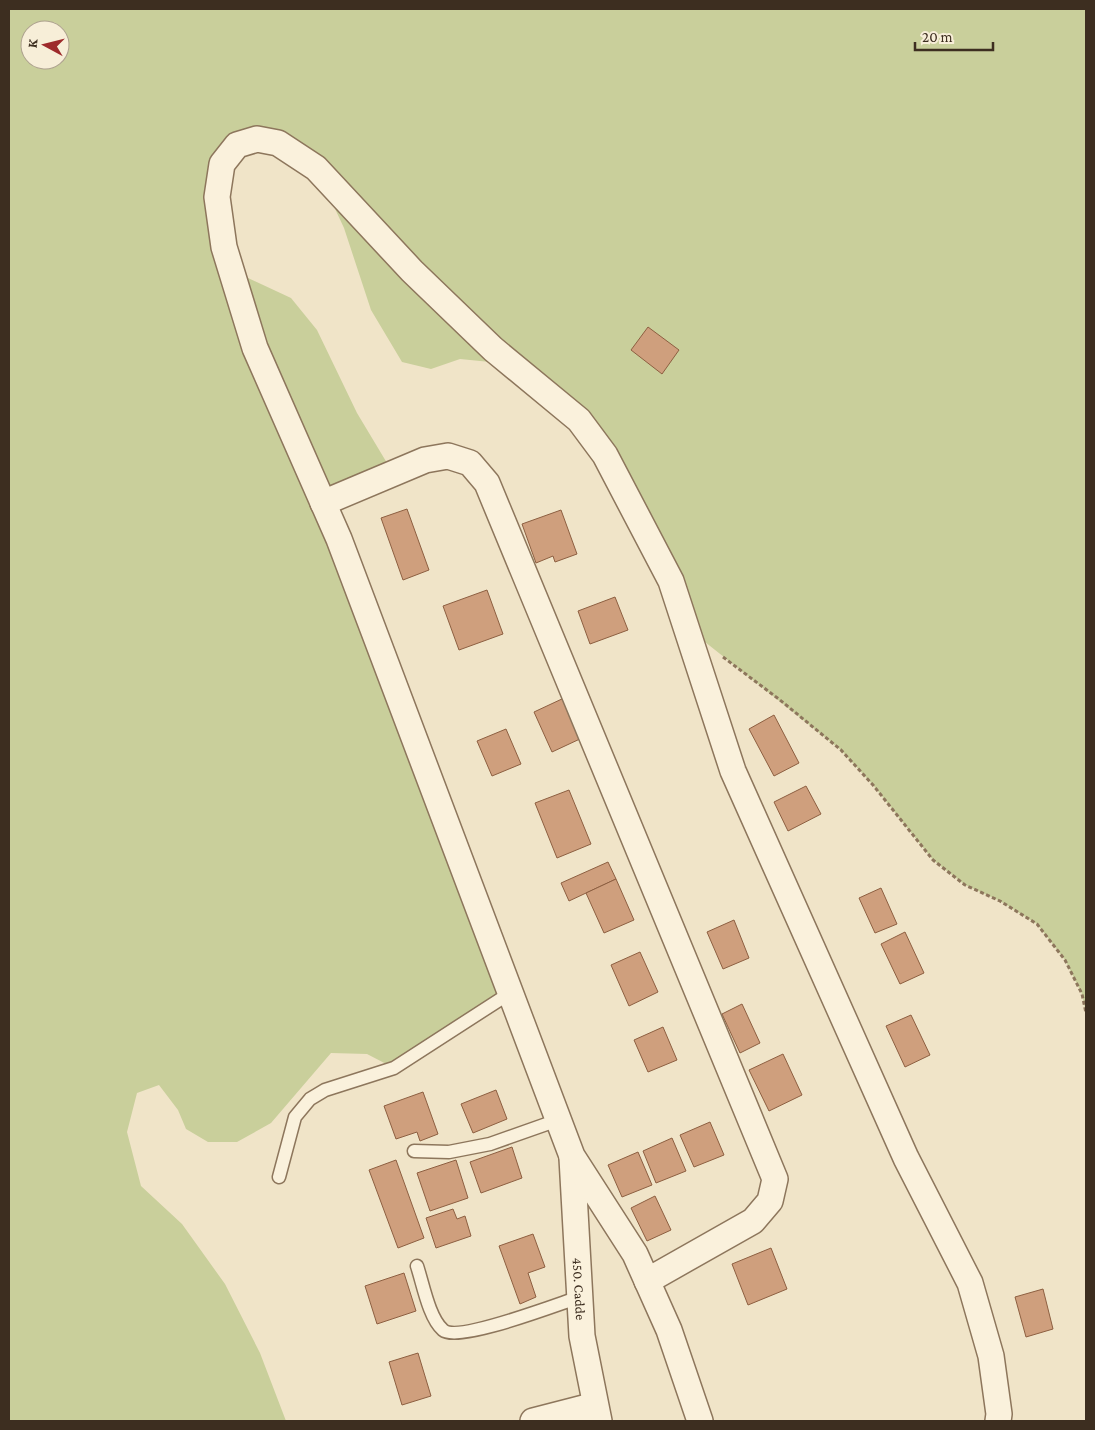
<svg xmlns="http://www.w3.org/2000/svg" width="1095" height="1430" font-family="'Crimson Pro',serif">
	<rect width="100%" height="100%" fill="#f0e4c8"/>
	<!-- green -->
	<path fill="#c9cf9b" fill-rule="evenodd" d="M9,9h1077v1004l-4,-19 -17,-34 -28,-36 -37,-23 -35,-16 -32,-25 -60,-75 -32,-35 -136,-108 -23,-30 -77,-157 -94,-91 -51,-5 -29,10 -29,-7 -31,-52 -27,-82 -28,-60 -38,-25 -56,21 9,106 60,28 26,32 40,83 36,60 -69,30 186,490 -116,75 -27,-14 -36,-1 -60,70 -34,19h-29l-22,-13 -8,-19 -19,-25 -22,8 -10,39 14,54 41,38 43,60 35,69 26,68h-277zM30,30h30v30h-30z"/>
	<!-- building -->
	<g fill="#cf9f7d" stroke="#8d5f41">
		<path d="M648,327l31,23 -17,24 -31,-24z"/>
		<path d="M407,509l22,61 -26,10 -22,-62z"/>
		<path d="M561,510l16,44 -22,8 -2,-6 -17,7 -14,-39z"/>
		<path d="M487,590l16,44 -44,16 -16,-44z"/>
		<path d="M615,597l13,33 -38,14 -12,-33z"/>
		<path d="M564,698l18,40 -30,14 -18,-40z"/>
		<path d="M774,715l25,48 -25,13 -25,-47z"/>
		<path d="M506,729l15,35 -29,12 -15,-35z"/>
		<path d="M806,786l15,28 -33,17 -14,-29z"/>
		<path d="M569,790l22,54 -34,14 -22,-55z"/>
		<path d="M608,862l8,17 -47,22 -8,-18z"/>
		<path d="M616,879l18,41 -30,13 -18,-40z"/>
		<path d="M881,888l16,36 -22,9 -16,-35z"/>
		<path d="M734,920l15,38 -26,11 -16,-37z"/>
		<path d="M905,932l19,41 -24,11 -19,-40z"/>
		<path d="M640,952l18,40 -29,14 -18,-41z"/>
		<path d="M742,1004l18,39 -20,10 -18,-39z"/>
		<path d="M911,1015l19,40 -25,12 -19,-41z"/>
		<path d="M663,1027l14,33 -29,12 -14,-32z"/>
		<path d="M783,1054l19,41 -33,16 -20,-41z"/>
		<path d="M496,1090l11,29 -34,14 -12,-29z"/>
		<path d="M423,1092l15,42 -18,7 -3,-9 -21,7 -12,-33z"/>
		<path d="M710,1122l14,33 -30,12 -14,-32z"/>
		<path d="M672,1138l14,33 -30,12 -13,-32z"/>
		<path d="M512,1147l10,31 -41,15 -11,-31z"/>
		<path d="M638,1152l14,33 -30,12 -14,-32z"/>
		<path d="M396,1160l28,78 -26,10 -29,-78z"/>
		<path d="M456,1160l12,38 -38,13 -13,-38z"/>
		<path d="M655,1196l16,34 -24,11 -16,-33z"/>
		<path d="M453,1209l4,10 8,-3 6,20 -35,12 -10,-30z"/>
		<path d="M533,1234l12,33 -17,6 8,24 -16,7 -21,-58z"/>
		<path d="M771,1248l16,41 -39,16 -16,-41z"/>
		<path d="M404,1273l12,38 -39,13 -12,-38z"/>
		<path d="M1043,1289l10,40 -27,8 -11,-40z"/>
		<path d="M418,1353l13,43 -29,9 -13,-43z"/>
	</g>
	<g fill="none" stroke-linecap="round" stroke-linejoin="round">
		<!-- service casing -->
		<g stroke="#8d765c" stroke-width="15">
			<g id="service">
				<path d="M414,1151l35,1 41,-8 68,-24"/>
				<path d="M279,1177l16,-60 15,-18 15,-9 69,-22 116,-75"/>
				<path d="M417,1266c6,18 12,52 26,64 15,13 115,-26 137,-33"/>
			</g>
		</g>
		<!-- minor casing -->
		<g stroke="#8d765c" stroke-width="28">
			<g id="minor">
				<path d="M323,503l102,-43 23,-4 22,7 17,20 288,696 -5,22 -17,20 -106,60"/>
				<path id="s1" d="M572,1158l10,178 17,85"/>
				<path d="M533,1421l62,-16"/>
				<path d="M700,1421l-31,-91 -34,-76 -63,-98 -233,-617 -84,-191 -31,-101 -7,-50 5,-33 15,-19 20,-6 21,4 38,25 96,103 81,78 86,71 26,35 66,126 62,190 173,387 64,125 21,73 8,58 -1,7"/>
			</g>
		</g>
		<!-- path -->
		<path stroke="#8d765c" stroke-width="3" stroke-dasharray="4 2.5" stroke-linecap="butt" d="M723,657l57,43 61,50 32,35 60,75 32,25 35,16 37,23 28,36 17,34 4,19"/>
		<!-- service -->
		<use href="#service" stroke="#faf1dc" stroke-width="12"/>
		<!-- minor -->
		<use href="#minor" stroke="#faf1dc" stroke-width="25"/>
	</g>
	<g text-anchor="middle" stroke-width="5" stroke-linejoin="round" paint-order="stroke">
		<!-- street labels -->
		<g font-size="14" fill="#3d2e20" stroke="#f7eed8">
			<text dy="5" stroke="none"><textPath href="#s1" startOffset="131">450. Cadde</textPath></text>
		</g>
	</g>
	<!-- border -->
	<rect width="1095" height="1430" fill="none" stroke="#3d2e20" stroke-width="20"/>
	<!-- north arrow -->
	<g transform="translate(45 45) rotate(277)"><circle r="24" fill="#f7eed8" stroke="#ada18e"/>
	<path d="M0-4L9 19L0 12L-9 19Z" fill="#9e2a2b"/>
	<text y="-8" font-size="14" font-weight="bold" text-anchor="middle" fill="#3d2e20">K</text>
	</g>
	<!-- scale -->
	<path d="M915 42v8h78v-8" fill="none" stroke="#3d2e20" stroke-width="2.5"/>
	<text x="922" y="42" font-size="15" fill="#3d2e20" stroke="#f7eed8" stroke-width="4" paint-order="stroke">20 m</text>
</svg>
